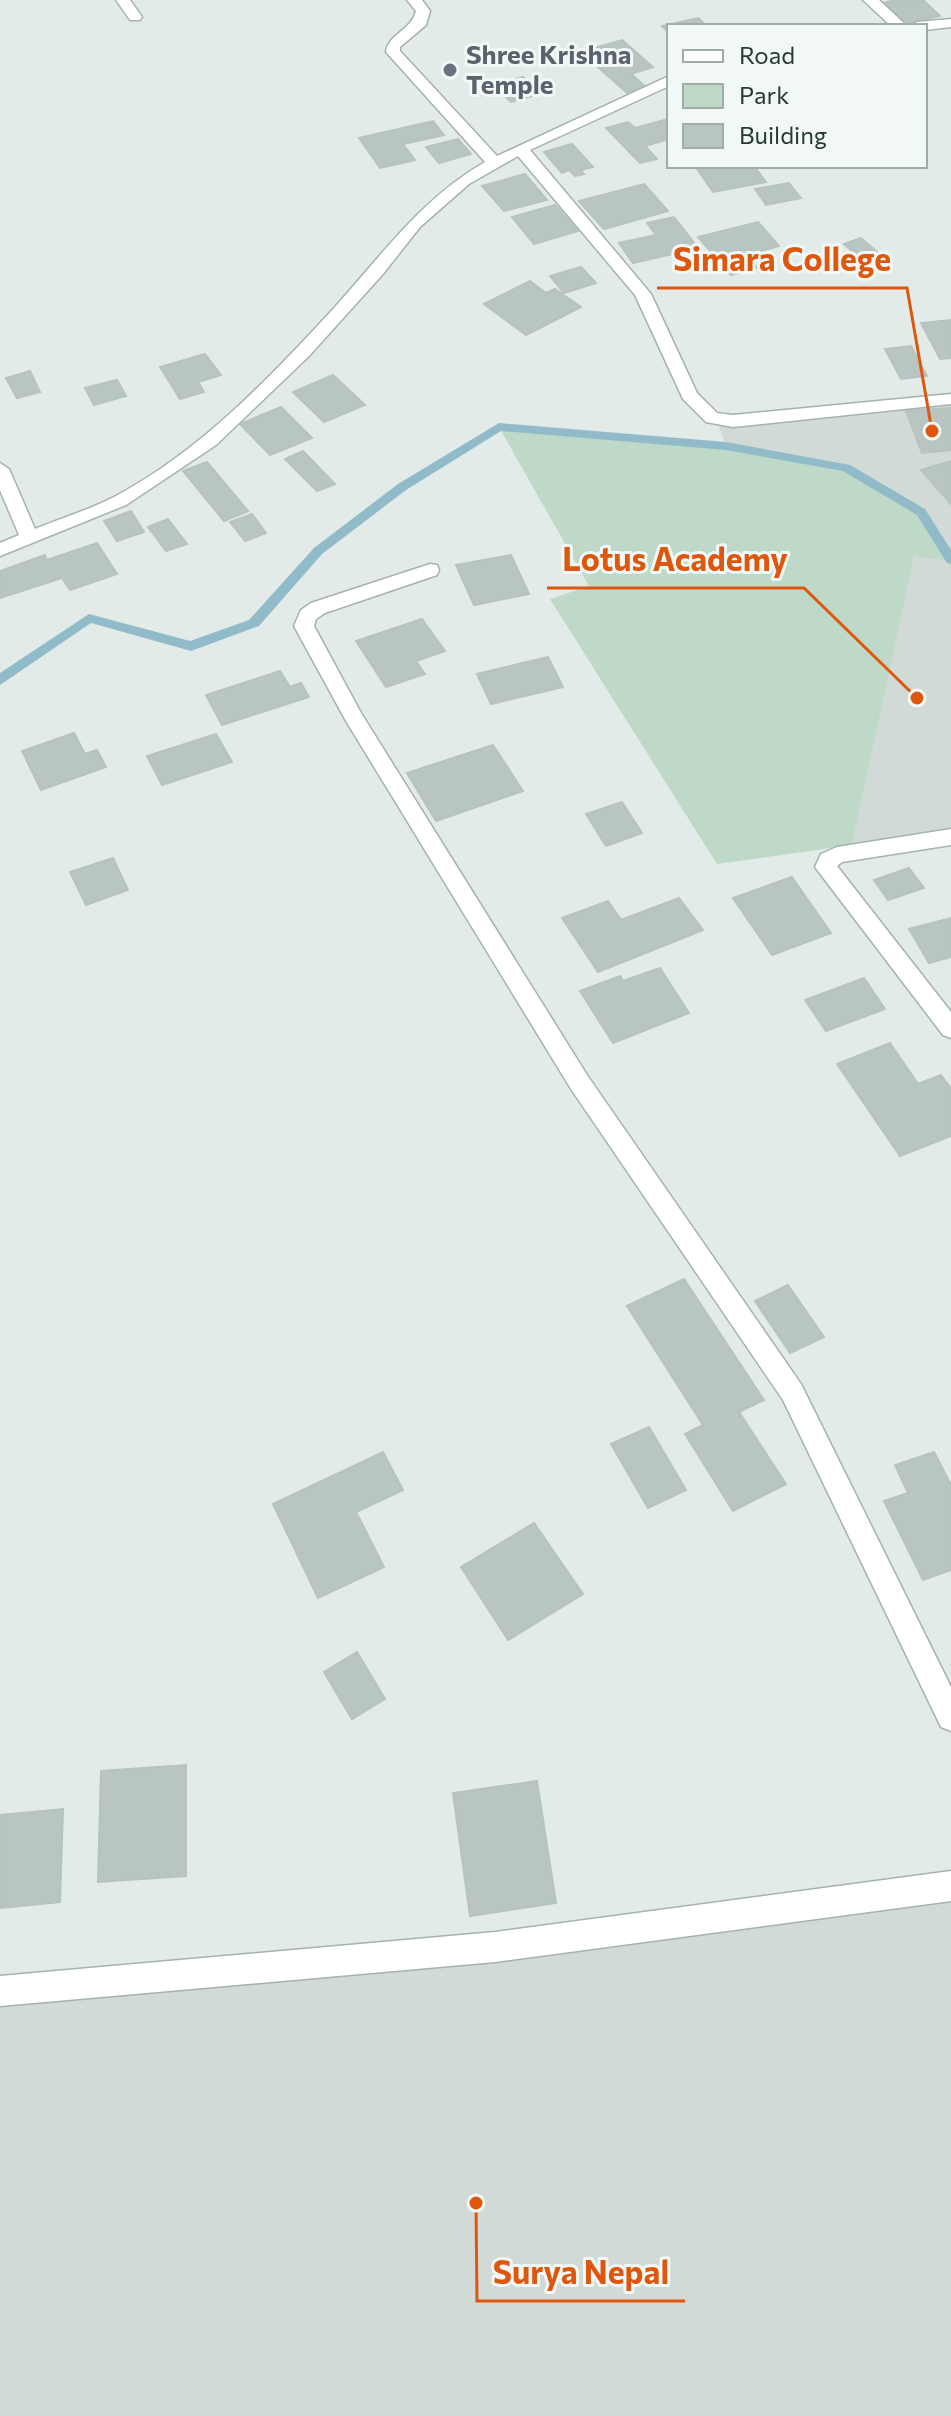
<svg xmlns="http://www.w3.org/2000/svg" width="951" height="2416" font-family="Commissioner,sans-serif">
	<rect width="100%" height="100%" fill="#e2ebe8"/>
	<!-- built -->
	<g fill="#d1dad7">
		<path d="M951,402v158l-30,-48 -75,-44 -120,-22 -10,-28z"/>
		<path d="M914,555l37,6v274l-99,10z"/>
		<path d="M951,1886v530h-951v-425z"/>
	</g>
	<!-- green -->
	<path fill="#bed9c8" d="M499,427l227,19 120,22 75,44 30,49 -37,-5 -62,289 -135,19 -167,-265 39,-13z"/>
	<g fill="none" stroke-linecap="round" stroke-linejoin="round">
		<!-- stream -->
		<path fill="#91bbc9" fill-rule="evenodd" d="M499,423l227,19 124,23 75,44 26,41v14l-4,-1 -30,-48 -74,-44 -117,-21 -225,-19 -95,59 -84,64 -63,72 -68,25 -100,-28 -91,62v-12l89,-59 101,27 59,-21 65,-72 84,-64z"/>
	</g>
	<!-- building -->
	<g fill="#b8c5c1" stroke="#b6c3bf" stroke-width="2">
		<path d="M895,0h28l17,16 -35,8 -22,-21z"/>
		<path d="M698,18l9,8h-38v7l-7,-7z"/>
		<path d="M622,40l31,27 -22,7 15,13 -19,6 -46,-41z"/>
		<path d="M523,77l17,17 -29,8 -16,-16z"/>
		<path d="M668,119l1,20 -24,7 12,13 -17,4 -34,-35 22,-6 7,6z"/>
		<path d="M433,121l11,14 -41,9 12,16 -35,8 -21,-30z"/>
		<path d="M458,139l13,15 -32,9 -13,-16z"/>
		<path d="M572,144l21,23 -12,3 3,4 -9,2 -6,-6 -7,3 -18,-21z"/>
		<path d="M695,166h59l12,16 -53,10z"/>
		<path d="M525,174l22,26 -43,11 -22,-25z"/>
		<path d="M789,183l12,15 -35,7 -11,-16z"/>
		<path d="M644,184l24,27 -64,18 -25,-28z"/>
		<path d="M555,205l23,26 -44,13 -22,-27z"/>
		<path d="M674,217l24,31 -65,15 -14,-20 37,-8 -9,-12z"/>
		<path d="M758,222l21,24 -33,9 12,13 -27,7 -33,-38z"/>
		<path d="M861,238l23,20 -17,6 -23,-20z"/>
		<path d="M581,267l15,16 -32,10 -14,-17z"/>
		<path d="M530,281l16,12 9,-4 26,18 -55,28 -42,-31z"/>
		<path d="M951,320v38l-11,1 -19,-36z"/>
		<path d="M911,346l16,30 -26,3 -16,-30z"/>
		<path d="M205,354l16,21 -23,7 6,10 -24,7 -20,-32z"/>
		<path d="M30,371l10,21 -23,6 -11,-20z"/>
		<path d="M333,375l32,30 -41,17 -31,-30z"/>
		<path d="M117,380l9,16 -32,9 -9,-17z"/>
		<path d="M281,407l31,31 -42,17 -30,-31z"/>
		<path d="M951,408v42l-29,3 -16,-42z"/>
		<path d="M303,451l32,33 -18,7 -32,-32z"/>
		<path d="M951,461v43l-30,-34z"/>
		<path d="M207,462l41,49 -24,10 -41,-50z"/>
		<path d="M131,511l13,21 -27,9 -13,-20z"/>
		<path d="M252,514l14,19 -21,8 -15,-19z"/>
		<path d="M168,519l19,25 -21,7 -18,-24z"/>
		<path d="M97,543l20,31 -47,16 -8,-12 -62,20v-27l45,-16 2,5z"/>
		<path d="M511,555l18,39 -55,11 -18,-40z"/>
		<path d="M422,619l23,32 -29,10 9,13 -39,13 -30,-46z"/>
		<path d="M548,657l15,30 -72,17 -14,-30z"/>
		<path d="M280,671l10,16 11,-4 8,14 -87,28 -16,-30z"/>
		<path d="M74,733l11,21 12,-4 9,17 -65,23 -19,-39z"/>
		<path d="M216,734l16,28 -70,23 -15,-29z"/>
		<path d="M493,745l30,46 -87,30 -29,-48z"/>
		<path d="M622,802l20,31 -36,13 -20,-32z"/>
		<path d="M113,858l15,32 -42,15 -16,-33z"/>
		<path d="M909,868l15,20 -36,12 -14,-20z"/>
		<path d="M792,877l39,56 -59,22 -39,-57z"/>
		<path d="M679,898l24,32 -105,42 -36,-54 46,-17 13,19z"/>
		<path d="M951,918v39l-22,6 -20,-34z"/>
		<path d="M660,968l29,45 -76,30 -33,-52 40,-15 3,5z"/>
		<path d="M864,978l21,31 -59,22 -21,-31z"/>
		<path d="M890,1043l28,41 23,-9 10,14v47l-51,20 -63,-92z"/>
		<path d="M684,1279l80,121 -25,12 47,72 -53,27 -48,-77 18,-9 -76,-119z"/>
		<path d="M788,1285l36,52 -34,16 -35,-52z"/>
		<path d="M649,1427l37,63 -38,18 -37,-64z"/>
		<path d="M383,1452l20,38 -47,22 28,55 -66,31 -45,-94z"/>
		<path d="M934,1452l17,33v85l-28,10 -39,-79 24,-8 -13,-28z"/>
		<path d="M534,1523l49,71 -75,46 -47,-73z"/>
		<path d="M357,1652l28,47 -33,20 -28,-47z"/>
		<path d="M186,1765v111l-88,6 3,-111z"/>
		<path d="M537,1781l19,122 -86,13 -17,-123z"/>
		<path d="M63,1809l-3,93 -60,6v-93z"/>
	</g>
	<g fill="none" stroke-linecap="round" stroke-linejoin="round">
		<!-- minor casing -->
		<g stroke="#a5b2af" stroke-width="3">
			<g id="minor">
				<path d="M116,0h14l12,17 -2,3h-10z"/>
				<path d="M407,0h15l8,11 -4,14 -26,22v4l97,105 172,-80v10l-139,64 121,144 46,99 20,20 16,2 218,-21v10l-218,23 -27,-5 -23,-23 -48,-104 -117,-139 -49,28 -49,43 -37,47 -74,82 -93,89 -90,60 -126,51v-13l19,-8 -19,-45v-27l9,6 26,60c26,-11 54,-19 79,-32 85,-45 155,-118 220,-189 48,-53 88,-110 151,-146l-99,-110c2,-18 26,-22 30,-41z"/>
				<path d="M863,0h16l28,26h-16z"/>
				<path d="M951,19v8l-26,3v-4h-15l7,-4z"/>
				<path d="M430,564l7,1 2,5 -2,5 -112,38 -9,6 -2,7 47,87 226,362 214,309 150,303v44l-10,-4 -158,-327 -212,-311 -225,-368 -52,-95 7,-16 10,-7z"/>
				<path d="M951,829v16l-109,17 -5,4 114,146v26l-8,-3 -128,-168 6,-13 16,-7z"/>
				<path d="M951,1871v30l-456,61 -495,44v-30l495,-44z"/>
			</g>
		</g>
		<!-- minor -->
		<use href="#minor" fill="#fff" fill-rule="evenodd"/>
	</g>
	<!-- markers -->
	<circle fill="#6b7280" stroke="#f2f8f5" stroke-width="3" cx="450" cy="70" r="8"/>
	<g text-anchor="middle" stroke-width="6" stroke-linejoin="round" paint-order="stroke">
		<!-- far-worship labels -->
		<g font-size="26" font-weight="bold" fill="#5b616d" stroke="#f2f8f5" text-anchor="start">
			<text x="466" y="64">Shree Krishna<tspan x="466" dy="30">Temple</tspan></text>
		</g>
	</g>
	<!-- callouts -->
	<path fill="none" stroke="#de570e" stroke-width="3" d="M932 431L907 288H657M917 698L804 588H547M476 2203L477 2301H685"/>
	<g fill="#de570e" stroke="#f2f8f5" stroke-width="3">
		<circle cx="932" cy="431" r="8"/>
		<circle cx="917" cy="698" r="8"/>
		<circle cx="476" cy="2203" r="8"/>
	</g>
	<g font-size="32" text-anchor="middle" font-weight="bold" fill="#de570e" stroke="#f2f8f5" stroke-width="6" stroke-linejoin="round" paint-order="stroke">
		<text x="782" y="271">Simara College</text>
		<text x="675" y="571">Lotus Academy</text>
		<text x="581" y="2284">Surya Nepal</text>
	</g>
	<!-- legend -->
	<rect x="667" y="24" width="260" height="144" fill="#f2f8f5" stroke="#a0aca9" stroke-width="2"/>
	<rect x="683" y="50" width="40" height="12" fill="#ffffff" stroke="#a0aca9" stroke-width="2"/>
	<text x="739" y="64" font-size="24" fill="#243a36">Road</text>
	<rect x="683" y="84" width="40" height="24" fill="#bed9c8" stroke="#a0aca9" stroke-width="2"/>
	<text x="739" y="104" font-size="24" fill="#243a36">Park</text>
	<rect x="683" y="124" width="40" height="24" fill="#b8c5c1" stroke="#a0aca9" stroke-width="2"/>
	<text x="739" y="144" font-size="24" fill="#243a36">Building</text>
</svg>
